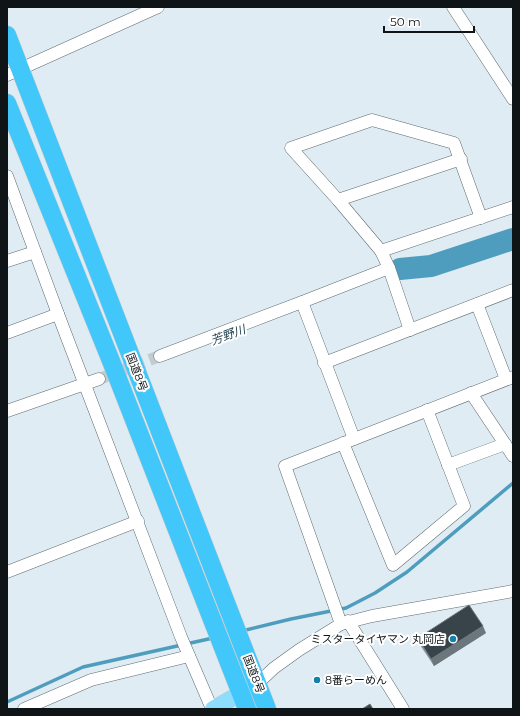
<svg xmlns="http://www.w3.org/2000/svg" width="520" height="716" font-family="Montserrat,'Noto Sans JP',sans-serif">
	<rect width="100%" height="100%" fill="#dfecf3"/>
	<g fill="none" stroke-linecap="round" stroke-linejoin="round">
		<!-- stream -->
		<g stroke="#4f9dbe" stroke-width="3.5">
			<path d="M242,631l49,-12 55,-11 29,-15 32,-21 106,-89"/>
			<path d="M7,702l76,-35 130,-29"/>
		</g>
		<!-- river -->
		<path stroke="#4f9dbe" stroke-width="22" d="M400,269l31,-3 82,-27"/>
		<!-- minor-tunnel -->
		<path stroke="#c0ccd2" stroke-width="12" stroke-dasharray="12 6" stroke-linecap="butt" d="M99,379l61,-23"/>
		<!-- minor casing -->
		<g stroke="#606c72" stroke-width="13">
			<g id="minor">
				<path d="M453,7l60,92"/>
				<path d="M7,75l151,-68"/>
				<path d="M7,176l51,138 123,323 31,72"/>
				<path d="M338,200l123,-41"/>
				<path d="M381,251l132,-44"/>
				<path d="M7,261l28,-9"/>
				<path d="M302,302l52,137"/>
				<path d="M477,304l29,75"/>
				<path d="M410,330l-21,-62 -8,-17 -43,-51 -47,-52 81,-28 82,23 27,75"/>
				<path d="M7,333l51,-19"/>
				<path d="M160,356l142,-54 87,-34"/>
				<path d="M324,363l189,-73"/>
				<path d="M471,393l42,63"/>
				<path d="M7,411l92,-32"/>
				<path d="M343,443l50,122 71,-59 -37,-96"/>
				<path d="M448,465l57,-21"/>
				<path d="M7,572l131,-51"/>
				<path d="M348,621l55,88"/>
				<path d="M341,624l-56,-158 228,-89"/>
				<path d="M257,684l17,-16 25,-18 42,-26 31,-8 141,-25"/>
				<path d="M24,709l67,-29 98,-24"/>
			</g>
		</g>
		<!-- major casing -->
		<g stroke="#cacbcc" stroke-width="17">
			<path id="major" d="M213,709l39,-22"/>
		</g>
		<!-- highway casing -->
		<g stroke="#cacbcc" stroke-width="19">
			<g id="highway">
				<path d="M7,35l260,674"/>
				<path d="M7,103l106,263 134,343"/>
			</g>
		</g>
		<!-- minor -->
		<use href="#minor" stroke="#fff" stroke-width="12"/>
		<!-- major -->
		<use href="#major" stroke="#8eddfd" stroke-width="16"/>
		<!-- highway -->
		<use href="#highway" stroke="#42c7fb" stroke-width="18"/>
	</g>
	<!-- wall -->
	<path fill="#8c989e" d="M486,633l-52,33 -14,-21 -2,-7z"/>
	<!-- shaded-wall -->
	<path fill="#6b767d" d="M483,626l3,7 -52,33 -3,-7z"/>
	<!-- building -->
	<g fill="#39444a" stroke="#6b767d">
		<path d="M469,605l14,21 -52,33 -13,-21z"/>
		<path d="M370,704l3,5h-11z"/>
	</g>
	<!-- markers -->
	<g fill="#1183aa" stroke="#fff" stroke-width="1.5">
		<circle cx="453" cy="639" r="4"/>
		<circle cx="317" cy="680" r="4"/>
	</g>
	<g text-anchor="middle" stroke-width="4" stroke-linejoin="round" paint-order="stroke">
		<!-- street labels -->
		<g font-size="11" fill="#0f1416" stroke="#fff">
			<text transform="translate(137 372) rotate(69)" y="4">国道8号</text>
			<text transform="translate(254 674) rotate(69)" y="4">国道8号</text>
		</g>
		<!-- poi labels -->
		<g font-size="11" fill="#0f1416" stroke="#fff" text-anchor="end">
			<text x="445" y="643">ミスタータイヤマン 丸岡店</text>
			<text x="325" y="684" text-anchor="start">8番らーめん</text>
		</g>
		<!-- water labels -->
		<g font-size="12" font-style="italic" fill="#1a3d4c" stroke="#fff">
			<text transform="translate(228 335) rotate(-20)" y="4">芳野川</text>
		</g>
	</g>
	<!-- border -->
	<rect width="520" height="716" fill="none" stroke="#0f1416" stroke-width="16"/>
	<!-- scale -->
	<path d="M384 26v6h90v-6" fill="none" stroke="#0f1416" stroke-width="2"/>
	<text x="390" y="26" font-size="12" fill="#0f1416" stroke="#ffffff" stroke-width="3" paint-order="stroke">50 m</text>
</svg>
